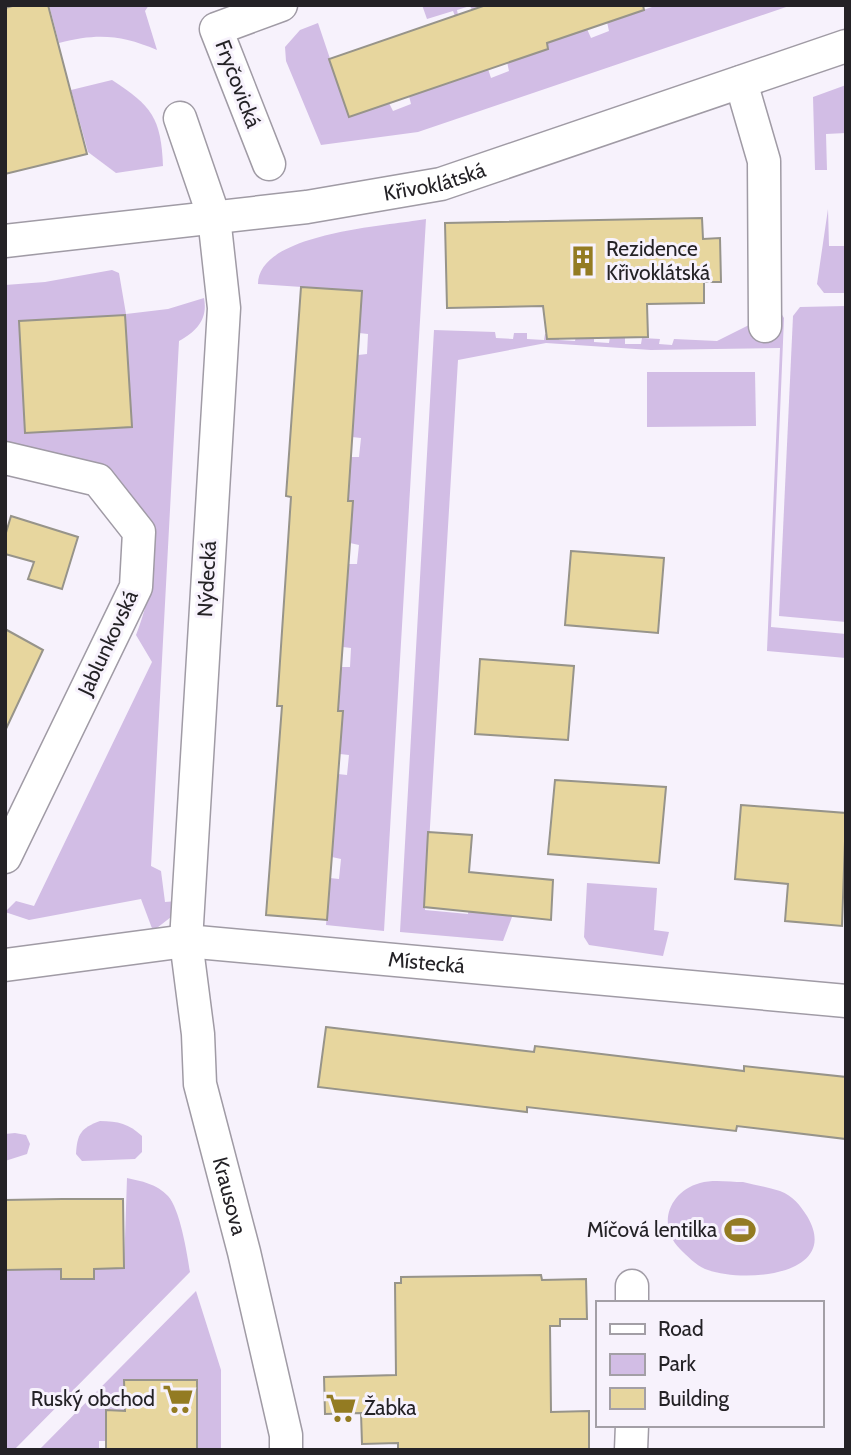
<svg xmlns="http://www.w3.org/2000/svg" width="851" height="1455" font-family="Cabin,sans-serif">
	<rect width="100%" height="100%" fill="#f7f2fc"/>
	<!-- green -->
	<g fill="#d2bde5" fill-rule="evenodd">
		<path d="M49,5h100l-4,6 12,39c-36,-15 -59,-17 -98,-7z"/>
		<path d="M422,5h64l-14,5 -2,-4 -13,4 1,5 -3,1 -2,-5 -26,8z"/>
		<path d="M658,5h134l-374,127 -97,13 -35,-84 -1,-14 15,-17 18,-7 31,92 40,-12 4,8 18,-7 -2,-8 79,-27 3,9 18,-7 -2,-9 39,-19 41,-14 4,9 18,-7 -2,-9z"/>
		<path d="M112,80c40,26 49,38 51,86l-47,7 -28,-21 -17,-62z"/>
		<path d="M846,85v48l-20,1 1,36h-12l-2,-73z"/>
		<path d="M828,209l1,37h17v47h-22l-7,-9z"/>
		<path d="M426,219l-42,712 -58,-6 4,-47 9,1 2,-20 -9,-2 6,-83 9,1 2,-20 -9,-1 2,-43 -4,-1 3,-43h9l1,-19 -8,-1 5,-83h9l2,-19 -9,-2 2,-42h-5l3,-44h9l2,-19 -9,-1 6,-82 9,-1 1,-20 -9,-1 1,-42 -102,-7c0,-51 129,-58 168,-65z"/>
		<path d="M112,270l7,3 7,41 42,-5 36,-11c4,21 -7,33 -25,43l-28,525 10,5 4,31 13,-1 -7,16 -18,14 -12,-32 -112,21 -24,-8 11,-11 18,5 118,-244 -16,-27c14,-36 20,-69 11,-107l-142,-83v-160l40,-3zM125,315l2,40 -108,-33z"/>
		<path d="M846,306v316l-67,-6 14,-300 7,-9z"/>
		<path d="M779,310l5,8 -13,309 75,7v24l-79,-7 13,-303 -129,2 -105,-7 -88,17 -33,550 43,4 4,-40 43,3 -3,40 -9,24 -103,-9 34,-602 61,2 1,6 17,1 1,-6h13v6l17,1 1,-6 14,1v5l16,1 1,-5h18v6l15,1 1,-6h15v7h16l1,-6 18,1 -1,5 13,1 2,-6 43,2z"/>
		<path d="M647,372h108l1,54 -109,1z"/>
		<path d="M587,883l70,5 -3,42 15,2 -6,24 -74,-11 -5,-8z"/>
		<path d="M100,1121c18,0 29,3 42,15v16l-7,7 -53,2 -6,-7c1,-20 5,-26 24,-33z"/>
		<path d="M15,1133l11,2 4,9 -3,10 -22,7v-27z"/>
		<path d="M127,1178c14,3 30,6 41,18 12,13 19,57 22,76l-176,178h-9v-180l56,-1v10h32l1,-10 30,-1z"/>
		<path d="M743,1182c12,3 25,5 37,9 13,5 20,14 27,25 36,60 -65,68 -102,53 -9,-4 -18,-13 -25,-20 -23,-23 -12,-57 20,-66 13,-4 30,-1 43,-1z"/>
		<path d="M196,1291l25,79v80h-24v-70l-73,1 1,30h-19v30h-7v9h-60z"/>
	</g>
	<!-- building -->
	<g fill="#e7d69e" stroke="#97948a" stroke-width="2">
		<path d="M16,5h32l39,149 -82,20v-166z"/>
		<path d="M486,5h157l1,5 -97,33 1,6 -199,68 -20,-58z"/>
		<path d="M702,218l1,21 17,-1 1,44h-17v21l-57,1 1,33 -101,2 -4,-33 -96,2 -2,-85z"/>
		<path d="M301,287l61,4 -14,210h5l-15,210h5l-16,209 -61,-5 16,-209h-5l14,-209 -5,-1z"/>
		<path d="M125,315l7,112 -107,6 -6,-112z"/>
		<path d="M11,516l67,21 -16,52 -34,-10 6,-17 -29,-8v-18z"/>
		<path d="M571,551l93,7 -6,75 -93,-8z"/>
		<path d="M5,629l38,21 -38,81z"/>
		<path d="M480,659l94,7 -6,74 -93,-6z"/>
		<path d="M555,780l111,7 -7,76 -111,-9z"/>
		<path d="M741,805l105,8 -4,113 -57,-5 3,-37 -53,-5z"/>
		<path d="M428,832l44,3 -3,37 84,8 -2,40 -127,-13z"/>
		<path d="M326,1027l208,25 1,-6 209,25v-5l102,11v62l-109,-13 -1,5 -209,-24v5l-209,-25z"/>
		<path d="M62,1199h61l1,69 -30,1v10h-33v-10l-56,1v-70z"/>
		<path d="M541,1275l1,5 44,-1 1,40h-27v7h-10l1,86 38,-1v39h-191v-7l-36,1 -1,-31 -36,1 -1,-37 72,-2 -1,-92h6v-6z"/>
		<path d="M124,1380h73v70h-91v-40l19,1z"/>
	</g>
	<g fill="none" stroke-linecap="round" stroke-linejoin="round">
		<!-- minor casing -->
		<g stroke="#a09ba5" stroke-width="35">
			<g id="minor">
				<path d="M741,82l23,79 1,165"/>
				<path id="s1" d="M180,118l34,99 10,91 -38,633 12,93 2,50 44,168 42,183v15"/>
				<path d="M269,164l-53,-135 65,-24"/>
				<path id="s2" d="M5,241l302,-34 134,-23 405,-138"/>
				<path d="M5,458l93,22 41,52 -3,55 -131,270"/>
				<path id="s3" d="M5,965l181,-24 660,60"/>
				<path d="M632,1286v17"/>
				<path d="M631,1450l1,-25"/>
			</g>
		</g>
		<!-- minor -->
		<use href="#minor" stroke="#fff" stroke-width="32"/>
	</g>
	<!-- icons -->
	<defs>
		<g id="building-bare" transform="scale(2.415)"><path d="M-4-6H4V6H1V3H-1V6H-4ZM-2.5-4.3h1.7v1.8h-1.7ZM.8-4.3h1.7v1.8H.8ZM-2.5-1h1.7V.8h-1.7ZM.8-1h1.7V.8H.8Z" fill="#937b22" stroke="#f7f2fc" stroke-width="2.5" paint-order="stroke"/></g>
		<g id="stadium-bare" transform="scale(2.415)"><path d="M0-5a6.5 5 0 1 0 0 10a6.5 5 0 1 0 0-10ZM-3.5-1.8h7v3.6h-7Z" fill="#937b22" stroke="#f7f2fc" stroke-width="2.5" paint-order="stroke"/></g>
		<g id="supermarket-bare" transform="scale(2.415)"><path d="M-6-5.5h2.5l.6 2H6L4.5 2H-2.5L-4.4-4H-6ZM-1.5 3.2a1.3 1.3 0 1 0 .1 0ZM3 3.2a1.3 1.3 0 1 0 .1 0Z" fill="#937b22" stroke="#f7f2fc" stroke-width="2.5" paint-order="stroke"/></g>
	</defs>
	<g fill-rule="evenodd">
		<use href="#building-bare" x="583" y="261"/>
		<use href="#stadium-bare" x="740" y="1230"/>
		<use href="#supermarket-bare" x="178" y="1399"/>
		<use href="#supermarket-bare" x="341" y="1408"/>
	</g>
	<g text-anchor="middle" stroke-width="6" stroke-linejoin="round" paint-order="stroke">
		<!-- street labels -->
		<g font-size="21" fill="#242226" stroke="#f7f2fc">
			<text transform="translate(238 84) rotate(69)" y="7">Fryčovická</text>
			<text dy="7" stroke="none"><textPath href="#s2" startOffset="434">Křivoklátská</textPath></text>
			<text transform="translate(207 579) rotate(-87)" y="7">Nýdecká</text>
			<text transform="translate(108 643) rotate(-65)" y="7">Jablunkovská</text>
			<text dy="7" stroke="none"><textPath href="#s3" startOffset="424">Místecká</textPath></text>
			<text dy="7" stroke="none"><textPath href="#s1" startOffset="1090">Krausova</textPath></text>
		</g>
		<!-- poi labels -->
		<g font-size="21" fill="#242226" stroke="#f7f2fc" text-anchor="start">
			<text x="606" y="256">Rezidence<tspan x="606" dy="24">Křivoklátská</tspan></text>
			<text x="717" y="1237" text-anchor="end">Míčová lentilka</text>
			<text x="155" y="1406" text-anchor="end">Ruský obchod</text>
			<text x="364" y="1415">Žabka</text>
		</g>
	</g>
	<!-- border -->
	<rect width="851" height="1455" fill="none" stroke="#242226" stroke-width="14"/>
	<!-- legend -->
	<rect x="596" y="1301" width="228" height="126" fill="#f7f2fc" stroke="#a39fa6" stroke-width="2"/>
	<rect x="610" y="1324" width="35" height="10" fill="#ffffff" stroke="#a39fa6" stroke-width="2"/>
	<text x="658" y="1336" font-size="21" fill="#242226">Road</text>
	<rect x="610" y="1354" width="35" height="21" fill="#d2bde5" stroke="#a39fa6" stroke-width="2"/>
	<text x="658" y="1371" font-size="21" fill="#242226">Park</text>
	<rect x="610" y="1388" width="35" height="21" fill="#e7d69e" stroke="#a39fa6" stroke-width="2"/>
	<text x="658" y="1406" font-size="21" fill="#242226">Building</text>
</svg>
